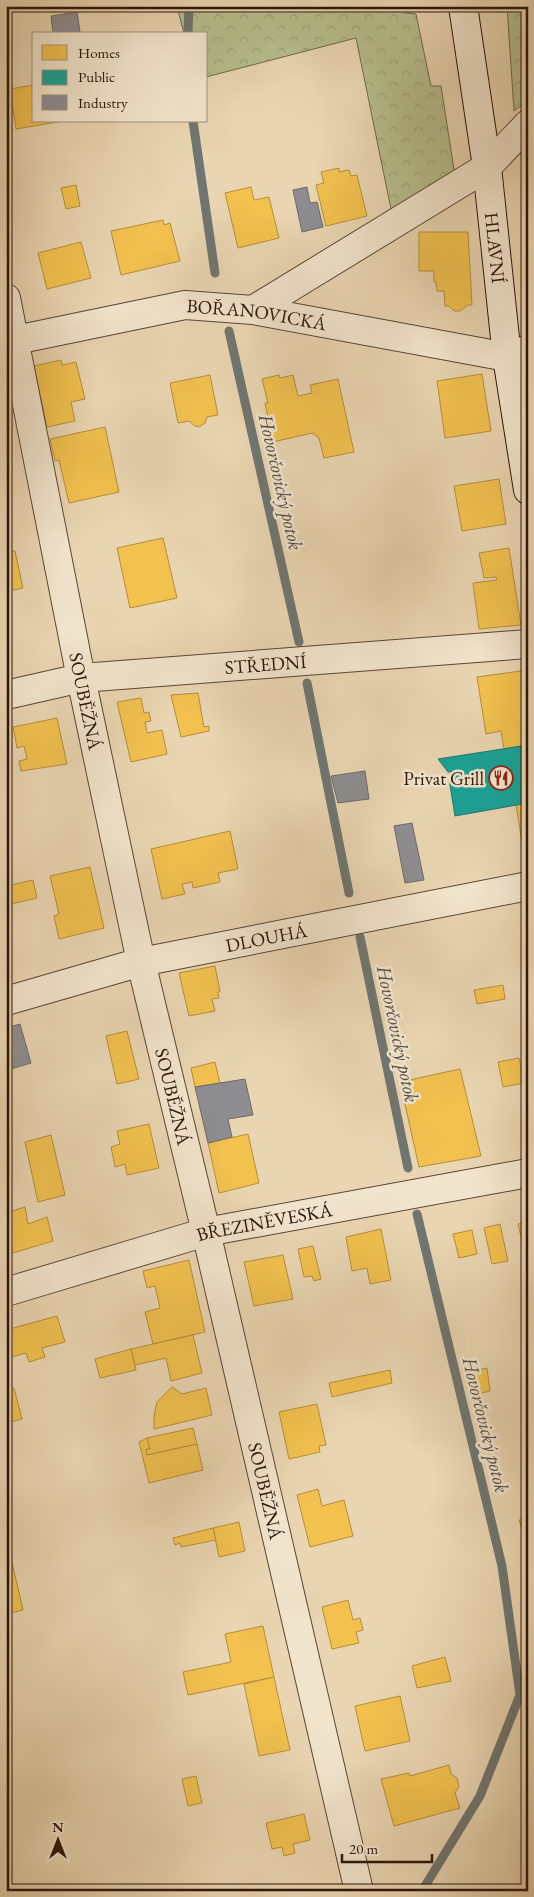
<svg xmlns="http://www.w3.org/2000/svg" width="534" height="1897" font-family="'EB Garamond',serif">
	<defs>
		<pattern id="park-crowns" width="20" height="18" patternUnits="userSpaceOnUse" patternTransform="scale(1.25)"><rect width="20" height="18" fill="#b6bd8c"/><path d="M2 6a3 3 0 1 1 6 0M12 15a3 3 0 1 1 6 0" fill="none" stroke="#9da277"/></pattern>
	</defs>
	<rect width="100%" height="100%" fill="#e9d5b1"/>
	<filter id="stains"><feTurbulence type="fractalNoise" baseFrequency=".004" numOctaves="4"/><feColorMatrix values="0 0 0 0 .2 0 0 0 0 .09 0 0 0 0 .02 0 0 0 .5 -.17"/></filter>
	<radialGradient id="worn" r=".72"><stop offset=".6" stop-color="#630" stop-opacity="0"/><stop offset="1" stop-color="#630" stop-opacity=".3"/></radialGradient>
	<!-- park -->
	<g fill="url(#park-crowns)" stroke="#70694b">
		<path d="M177,6h227l1,7 11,1 15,72h10l14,90 -64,33 -35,-171 -150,39v-43h-22z"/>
		<path d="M507,6h21v95l-14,10z"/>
	</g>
	<!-- homes -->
	<g fill="#f2c14e" stroke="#b68d3a">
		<path d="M6,6h29l-8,2v1l-21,4z"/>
		<path d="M34,85v36h30l-48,8 -6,-40z"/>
		<path d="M339,168v4l10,-2 2,6 6,-1 10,41 -41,10 -10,-41 8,-2 -3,-11z"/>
		<path d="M76,185l4,21 -14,3 -5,-21z"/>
		<path d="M251,187l3,13 15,-3 10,41 -41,10 -13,-55z"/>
		<path d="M163,220l1,5 6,-2 10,38 -59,14 -10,-44z"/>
		<path d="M419,232h49l4,73h-4l-8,6h-6l-5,-5h-4l-1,-15h-7l-1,-9h-2v-11h-15z"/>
		<path d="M81,242l10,36 -44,11 -9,-36z"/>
		<path d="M61,360l1,5 14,-3 9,37 -14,3 4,19 -28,6 -13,-61z"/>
		<path d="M482,374l9,57 -46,7 -8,-57z"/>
		<path d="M210,375l8,40 -11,2 -2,6 -6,4 -4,-1 -6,-5 -11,2 -8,-40z"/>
		<path d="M279,375l1,3 13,-3 5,21 14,-3 -2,-8 28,-6 16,73 -30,6 -5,-20 -7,-5 -39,9 -8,-39h3l-6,-24z"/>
		<path d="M105,427l14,65 -50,11 -10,-43 -4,1 -5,-22z"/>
		<path d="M499,479l7,45 -44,7 -8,-45z"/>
		<path d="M6,536h2l3,15h4l8,37 -14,3 1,4 -4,1z"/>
		<path d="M163,538l14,60 -47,10 -13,-60z"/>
		<path d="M509,548l12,77 -42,4 -6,-46 24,-3 -1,-3 -12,1 -5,-25z"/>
		<path d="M528,670v75l-24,4 -3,-18 -15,3 -9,-57z"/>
		<path d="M198,693l6,34 5,-1v5l-28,6 -10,-42z"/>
		<path d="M141,698l3,15 5,-1 2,9 -6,1 2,11 15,-3 5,24 -36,8 -14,-60z"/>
		<path d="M57,718l10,46 -46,7 -2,-10 8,-2 -3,-13 -7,2 -4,-21z"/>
		<path d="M528,803v58l-3,1 -9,-58z"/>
		<path d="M230,831l8,38 -20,4 2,9 -27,6 -1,-6 -10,2 3,10 -23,5 -11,-50z"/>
		<path d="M90,867l14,61 -45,11 -5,-23 5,-2 -9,-38z"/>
		<path d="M33,880l4,18 -26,6 -4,-18z"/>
		<path d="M528,925v27l-5,-26z"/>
		<path d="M215,966l5,25 -2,1 1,6 -7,1 3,12 -26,5 -10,-43z"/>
		<path d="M503,985l2,14 -28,5 -3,-14z"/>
		<path d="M127,1031l12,48 -22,5 -11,-48z"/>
		<path d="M519,1058l5,25 -21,4 -5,-25z"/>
		<path d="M215,1062l5,21 -25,4 -4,-19z"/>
		<path d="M460,1069l21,87 -62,11 -19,-85z"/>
		<path d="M149,1124l10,44 -32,7 -2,-11 -10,3 -4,-20 9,-3 -3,-13z"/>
		<path d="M248,1134l11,49 -40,10 -11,-50z"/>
		<path d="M51,1135l14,60 -27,7 -13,-60z"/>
		<path d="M25,1207l3,17 19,-7 6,24 -47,14v-42z"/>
		<path d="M528,1222v44l-10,-42z"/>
		<path d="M500,1224l8,37 -16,3 -8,-36z"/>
		<path d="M381,1229l10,51 -21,4 -3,-16 -15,3 -6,-34z"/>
		<path d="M472,1230l5,24 -18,4 -6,-24z"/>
		<path d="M313,1246l8,33 -7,2 -2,-5 -8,1 -6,-28z"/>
		<path d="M283,1255l10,44 -39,7 -10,-44z"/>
		<path d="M189,1260l16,72 -52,12 -8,-32 15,-4 -5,-22 -8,2 -4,-17z"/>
		<path d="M57,1316l8,26 -23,6 3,9 -16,5 -3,-9 -15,4 -5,-18v-9z"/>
		<path d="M193,1335l9,38 -31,8 -5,-23 -31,7 -4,-16z"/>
		<path d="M131,1349l5,21 -36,8 -5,-19z"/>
		<path d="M487,1368l3,23 -13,3 -2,-9 -3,1 -3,-14z"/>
		<path d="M390,1370l2,13 -60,14 -3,-14z"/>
		<path d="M172,1387l10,7 24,-6 6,27 -58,14v-13l3,-14z"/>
		<path d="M14,1388l8,31 -16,4v-33z"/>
		<path d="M317,1404l9,41 -7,1 1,6 -31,7 -10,-47z"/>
		<path d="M193,1428l4,16 -50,11 -1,-6h4l-3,-11z"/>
		<path d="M147,1438l3,11h-4l1,6 50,-11 6,26 -54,13 -10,-41z"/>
		<path d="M318,1489l4,17 22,-6 9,36 -43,11 -13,-52z"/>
		<path d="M528,1517v16l-4,1 -5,-14z"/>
		<path d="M239,1522l6,29 -26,6 -6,-29z"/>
		<path d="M213,1528l3,12 -35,7 -1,-4 -5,2 -2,-7z"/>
		<path d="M6,1551l2,7h3l12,52 -17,4z"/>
		<path d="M348,1600l5,20 7,-2 3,12 -7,2 3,11 -27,6 -10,-42z"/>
		<path d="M263,1626l11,51 -86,18 -5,-23 48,-10 -6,-28z"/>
		<path d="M445,1657l6,24 -34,7 -5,-22z"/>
		<path d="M274,1677l16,73 -31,6 -15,-72z"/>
		<path d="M400,1696l10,45 -45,10 -10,-45z"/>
		<path d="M449,1765l2,9 6,4 2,8 -4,7 5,15 -66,18 -13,-47 28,-6 1,3z"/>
		<path d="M196,1776l6,27 -14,3 -6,-27z"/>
		<path d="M304,1814l6,26 -17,4 2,9 -11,3 -2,-9 -10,2 -6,-26z"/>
	</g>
	<!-- public -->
	<path fill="#17a398" stroke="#1d786d" d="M528,745v58l-73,13 -6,-37 4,-1 -1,-6h-4l-10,-13z"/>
	<!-- industry -->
	<g fill="#8d8d92" stroke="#706969">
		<path d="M77,12l3,20 -27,2 -2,-18z"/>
		<path d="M307,187l3,16 7,-1 6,25 -21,5 -9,-42z"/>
		<path d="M365,771l4,28 -31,4 -7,-27z"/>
		<path d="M412,823l12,57 -19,3 -11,-57z"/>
		<path d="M20,1024l11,39 -20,6 -5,-19v-22z"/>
		<path d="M245,1079l8,36 -25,4 4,18 -24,6 -13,-56z"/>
	</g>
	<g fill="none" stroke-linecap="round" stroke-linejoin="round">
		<!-- stream -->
		<g stroke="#6f7671" stroke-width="9">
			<path d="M188,34l1,-28"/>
			<path d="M193,121l22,152"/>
			<path d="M229,331l70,311"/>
			<path d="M307,683l42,210"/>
			<path d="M360,937l48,231"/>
			<path d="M417,1214l85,352 18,129 -40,101 -58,95"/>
		</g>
		<!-- street casing -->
		<g stroke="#5a4534" stroke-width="30">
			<g id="street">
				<path id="s1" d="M6,298l75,380 60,284 65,270 153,659"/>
				<path d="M253,310l234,-143 41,-43"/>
				<path id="s2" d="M6,342l179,-37 68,5 254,47 21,-8"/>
				<path id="s3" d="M6,695l75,-17 447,-34"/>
				<path id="s4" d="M6,1001l135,-39 387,-76"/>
				<path id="s5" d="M6,1292l200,-60 322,-59"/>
			</g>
		</g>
		<!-- secondary casing -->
		<g stroke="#2b150a" stroke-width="30">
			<g id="secondary">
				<path id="s6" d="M463,6l24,161 20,190 21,133"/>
			</g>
		</g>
		<!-- street -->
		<use href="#street" stroke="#f1e4cc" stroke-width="28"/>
		<!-- secondary -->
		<use href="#secondary" stroke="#f1e4cc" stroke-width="28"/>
	</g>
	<!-- icons -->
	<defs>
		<g id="restaurant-ring" transform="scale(1.25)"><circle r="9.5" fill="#f1e4cc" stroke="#8f2418" stroke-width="1.5"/><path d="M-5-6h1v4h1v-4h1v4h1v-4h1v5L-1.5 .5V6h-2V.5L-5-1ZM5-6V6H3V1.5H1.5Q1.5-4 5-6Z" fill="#8f2418"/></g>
	</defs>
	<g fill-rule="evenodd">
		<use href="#restaurant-ring" x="501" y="778"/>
	</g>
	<g text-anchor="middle" stroke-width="5" stroke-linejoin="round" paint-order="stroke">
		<!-- street labels -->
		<g font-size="19" fill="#2b150a" stroke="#f1e4cc">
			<text dy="7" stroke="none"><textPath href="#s6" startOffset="244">HLAVNÍ</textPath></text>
			<text dy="7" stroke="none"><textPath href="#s2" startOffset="255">BOŘANOVICKÁ</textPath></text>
			<text dy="7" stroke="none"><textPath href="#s3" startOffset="262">STŘEDNÍ</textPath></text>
			<text dy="7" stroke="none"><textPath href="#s1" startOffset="411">SOUBĚŽNÁ</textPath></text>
			<text dy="7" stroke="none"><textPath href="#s4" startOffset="268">DLOUHÁ</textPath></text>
			<text dy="7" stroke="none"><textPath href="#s1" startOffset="816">SOUBĚŽNÁ</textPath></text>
			<text dy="7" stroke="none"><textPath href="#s5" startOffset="268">BŘEZINĚVESKÁ</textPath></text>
			<text dy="7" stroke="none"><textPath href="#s1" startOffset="1221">SOUBĚŽNÁ</textPath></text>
		</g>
		<!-- poi labels -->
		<g font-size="19" fill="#2b150a" stroke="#f1e4cc" text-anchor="end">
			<text x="484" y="785">Privat Grill</text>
		</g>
		<!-- water labels -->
		<g font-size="20" font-style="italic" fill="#534d46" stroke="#f1e4cc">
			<text transform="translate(281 482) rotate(77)" y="7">Hovorčovický potok</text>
			<text transform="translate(398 1034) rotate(78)" y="7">Hovorčovický potok</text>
			<text transform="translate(486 1425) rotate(76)" y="7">Hovorčovický potok</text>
		</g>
	</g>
	<!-- margin -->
	<rect width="534" height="1897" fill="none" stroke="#e9d5b1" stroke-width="25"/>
	<rect x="8" y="8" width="519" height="1882" fill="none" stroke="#2b150a" stroke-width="2.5"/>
	<rect x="12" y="12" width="509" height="1872" fill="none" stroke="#2b150a"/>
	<!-- legend -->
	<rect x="32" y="32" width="175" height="90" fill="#f1e4cc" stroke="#a2917e"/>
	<rect x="42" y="45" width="25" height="15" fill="#f2c14e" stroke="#a2917e"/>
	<text x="78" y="58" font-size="15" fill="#2b150a">Homes</text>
	<rect x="42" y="70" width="25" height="15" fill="#17a398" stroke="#a2917e"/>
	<text x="78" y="82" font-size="15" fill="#2b150a">Public</text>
	<rect x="42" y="95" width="25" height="15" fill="#8d8d92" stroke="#a2917e"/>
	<text x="78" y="108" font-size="15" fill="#2b150a">Industry</text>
	<!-- north arrow -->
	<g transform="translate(58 1840)" stroke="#f1e4cc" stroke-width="4" paint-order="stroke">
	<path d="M0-4L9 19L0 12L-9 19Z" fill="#2b150a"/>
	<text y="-8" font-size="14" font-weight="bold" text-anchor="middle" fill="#2b150a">N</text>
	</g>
	<!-- scale -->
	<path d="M342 1854v8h90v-8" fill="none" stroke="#2b150a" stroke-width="2.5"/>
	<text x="349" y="1854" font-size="15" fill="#2b150a" stroke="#f1e4cc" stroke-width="4" paint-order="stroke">20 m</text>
	<rect width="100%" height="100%" filter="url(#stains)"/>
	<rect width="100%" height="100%" fill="url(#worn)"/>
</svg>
